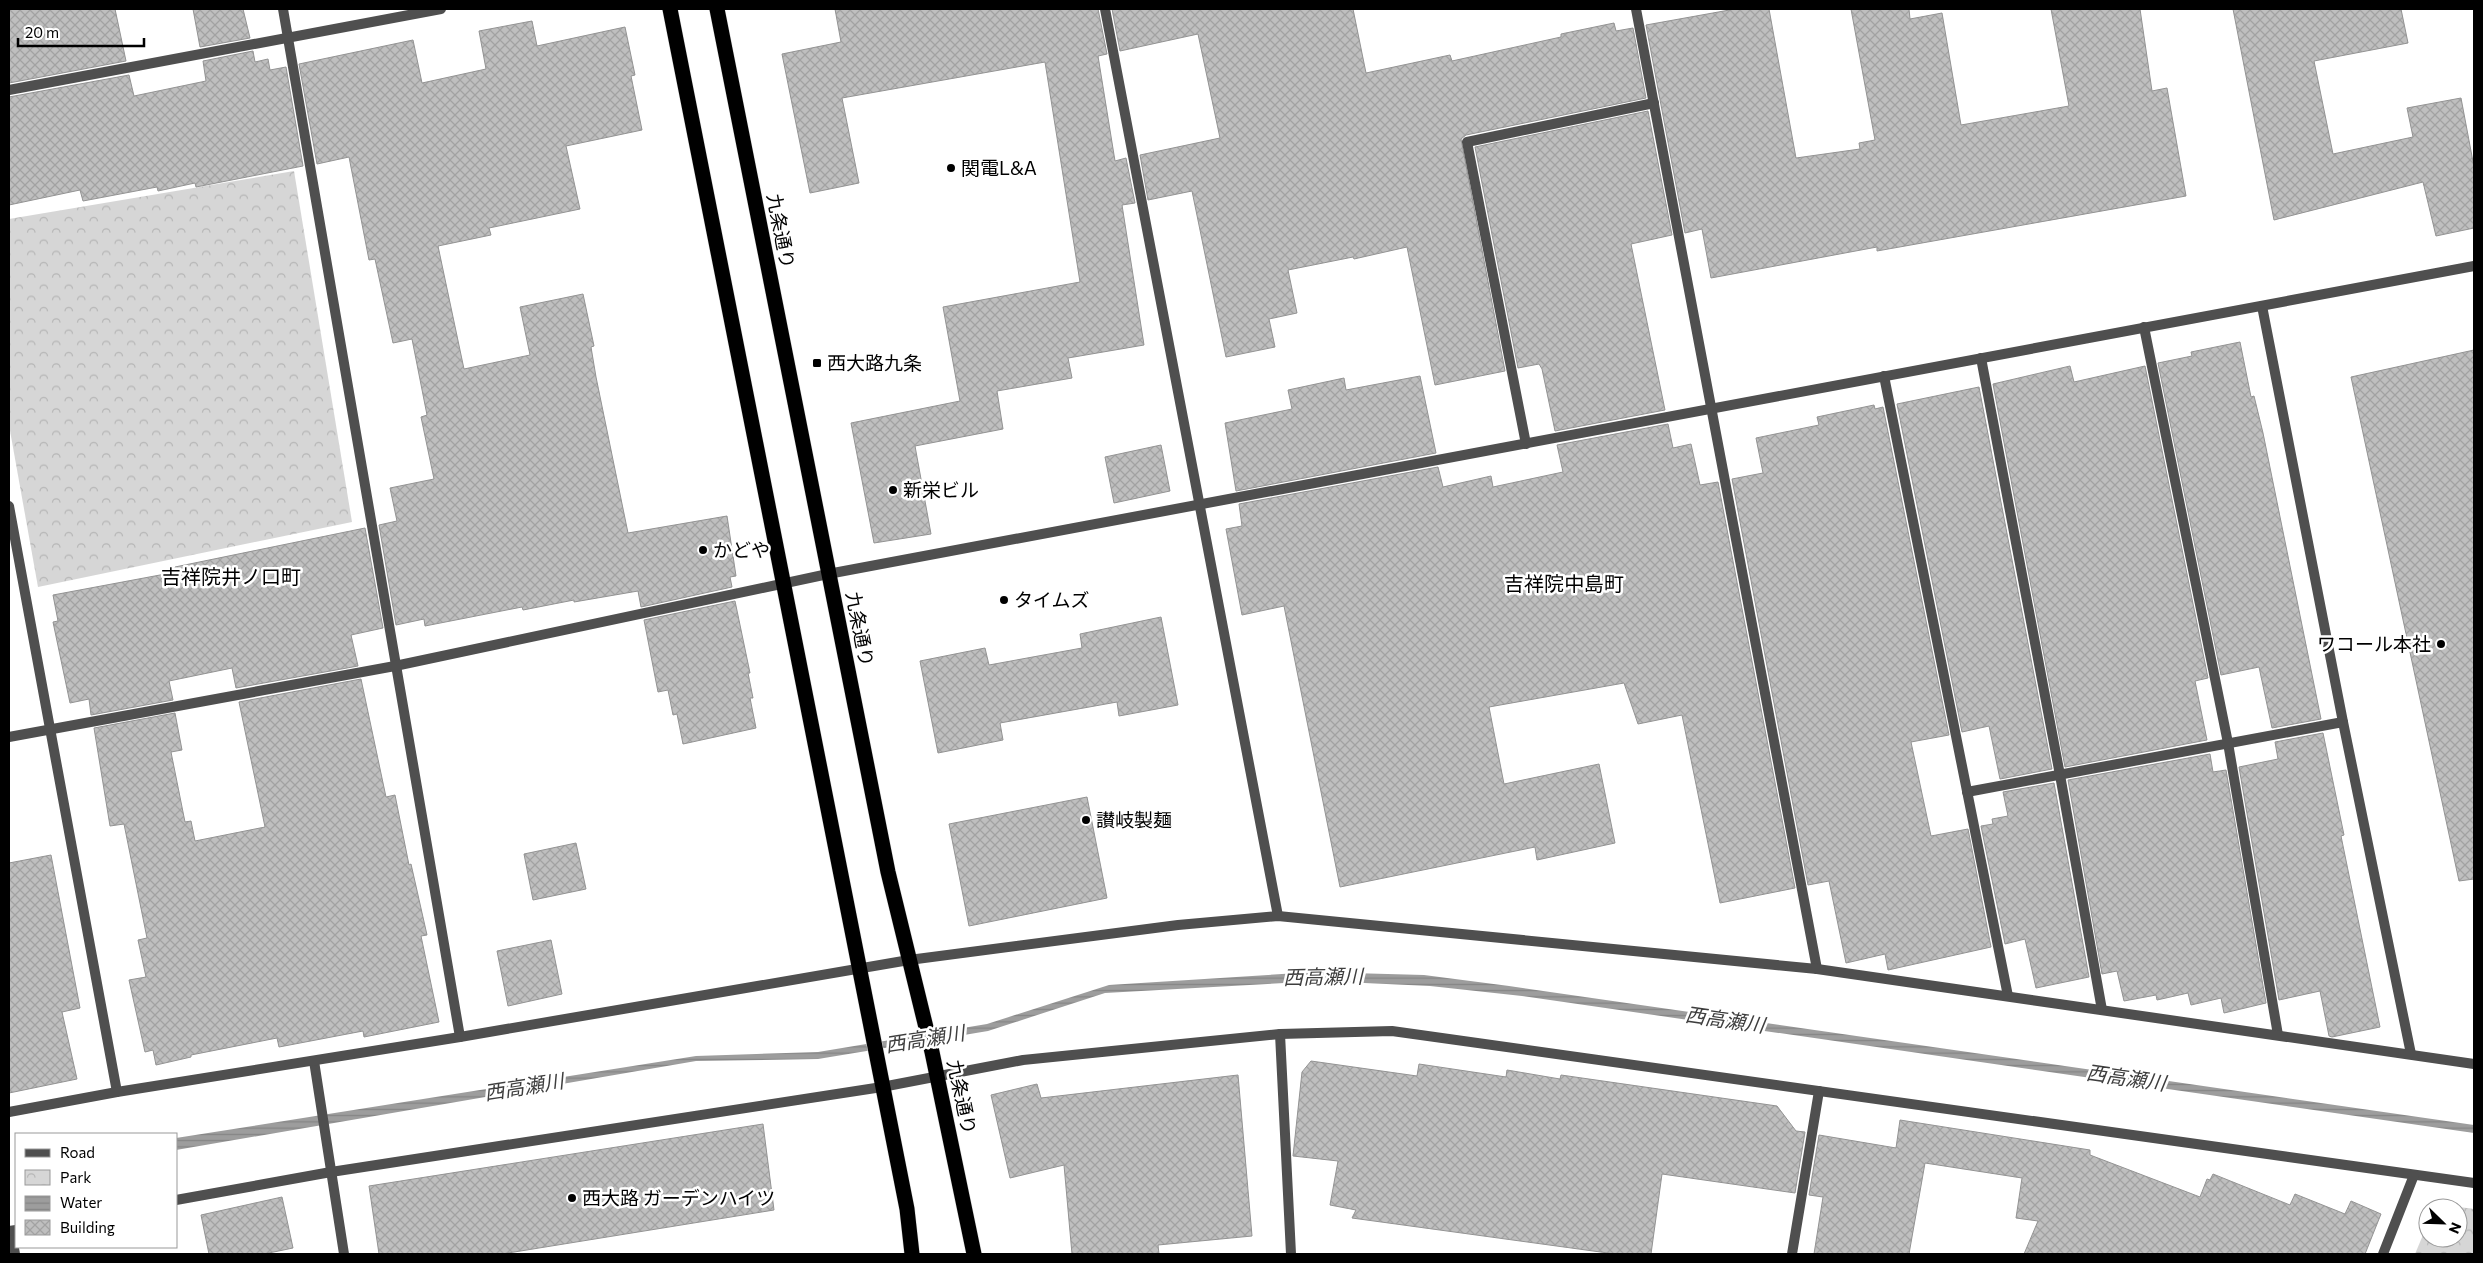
<svg xmlns="http://www.w3.org/2000/svg" width="2483" height="1263" font-family="Commissioner,'Noto Sans JP',sans-serif">
	<defs>
		<pattern id="park-crowns" width="20" height="18" patternUnits="userSpaceOnUse" patternTransform="scale(1.25)"><rect width="20" height="18" fill="#d6d6d6"/><path d="M2 6a3 3 0 1 1 6 0M12 15a3 3 0 1 1 6 0" fill="none" stroke="#b6b6b6"/></pattern>
		<pattern id="water-rules" width="6" height="5" patternUnits="userSpaceOnUse" patternTransform="scale(1.25)"><rect width="6" height="5" fill="#9d9d9d"/><path d="M0 2.5h6" fill="none" stroke="#858585"/></pattern>
		<pattern id="building-cross-hatch" width="8" height="8" patternUnits="userSpaceOnUse" patternTransform="scale(1.25)"><rect width="8" height="8" fill="#bfbfbf"/><path d="M0 0l8 8M0 8l8-8" fill="none" stroke="#a2a2a2"/></pattern>
	</defs>
	<rect width="100%" height="100%" fill="#fff"/>
	<!-- park -->
	<g fill="url(#park-crowns)">
		<path d="M294,171l58,351 -314,65 -29,-162v-206z"/>
		<path d="M2452,1206l22,3v45h-59l13,-31v15h30v-30h-9z"/>
	</g>
	<!-- water -->
	<path fill="url(#water-rules)" d="M1314,972l110,3 85,11 965,139v8l-952,-137 -92,-10 -109,-5 -216,12 -117,38 -170,28 -122,2 -520,89v-12l520,-82 122,-4 169,-28 122,-39z"/>
	<!-- building -->
	<g fill="url(#building-cross-hatch)" stroke="#939393">
		<path d="M9,9h106l11,52 -117,22z"/>
		<path d="M193,9h50l7,29 -50,9z"/>
		<path d="M835,9h263l9,45 -9,2 17,105 11,-3 9,45 -13,2 22,140 -76,13 4,20 -75,13 6,38 -88,17 16,88 -57,9 -23,-120 109,-22 -17,-94 137,-25 -35,-220 -203,36 17,85 -49,10 -28,-139 59,-12z"/>
		<path d="M1112,9h241l13,64 84,-18 2,6 109,-24v-3l53,-11 2,8 17,-3 13,70 -180,37 -5,4 44,232 -70,14 -28,-138 -53,12 -1,-2 -65,13 9,43 -28,6 6,28 -49,10 -34,-166 -44,9 -8,-45 80,-17 -22,-104 -78,17z"/>
		<path d="M1735,9h34l27,149 64,-9 -1,-6 16,-3 -24,-131h58l1,10 32,-6 19,112 108,-19 -18,-97h89l12,82 15,-3 19,108 -309,55v-4l-166,31 -9,-49 -17,4 -39,-208z"/>
		<path d="M2233,9h168l7,34 -94,18 19,93 80,-17 -6,-29 54,-10 13,69v61l-38,8 -13,-54 -149,38z"/>
		<path d="M532,21l5,25 88,-19 10,48 -4,1 11,54 -76,16 14,63 -91,19 2,7 -53,11 26,123 66,-14 -10,-48 63,-13 11,52 -3,1 5,30 32,156 99,-17 9,60 -6,1 2,10 -91,20 -3,-16 -64,11v-2l-51,10 -1,-3 -97,19 -1,-7 -28,6 -17,-100 18,-4 -7,-33 44,-9 -13,-62 6,-2 -15,-76 -19,4 -18,-84 -6,1 -20,-103 -32,7 -18,-100 114,-24 9,43 64,-14 -7,-38z"/>
		<path d="M253,51l2,11 13,-3 2,11 16,-3 17,99 -107,21 -1,-4 -37,8 -1,-4 -74,14 -3,-11 -71,15v-108l120,-22 5,21 72,-15 -3,-20z"/>
		<path d="M1648,111l24,124 -41,9 34,166 -110,21 -13,-62 -3,-5 -21,4 -43,-221z"/>
		<path d="M2240,342l11,55 3,-1 9,37 58,286 -49,9 -13,-61 -38,8 -63,-312 34,-7 -1,-4z"/>
		<path d="M2474,350v529l-15,2 -108,-504z"/>
		<path d="M2070,366l4,16 71,-16 63,312 -13,3 12,59 -142,27 -72,-383z"/>
		<path d="M1420,376l16,77 -200,38 -11,-68 67,-14 -4,-19 56,-12 2,12z"/>
		<path d="M1979,387l73,382 -52,10 -11,-53 -27,6 -65,-328z"/>
		<path d="M1874,405l1,4 8,-2 66,328 -38,7 20,94 37,-7 23,118 -103,23 -3,-16 -39,9 -17,-82 -21,4 -76,-406 31,-6 -7,-35 63,-13 -2,-8z"/>
		<path d="M1668,424l5,24 18,-4 9,41 18,-3 77,406 -75,15 -38,-188 -44,9 -14,-41 -135,24 15,77 95,-20 16,79 -78,17 -2,-13 -195,40 -56,-281 -42,9 -16,-86 16,-3 -3,-22 199,-37 5,20 48,-11 2,11 70,-15 -6,-27z"/>
		<path d="M1161,445l9,46 -56,12 -9,-46z"/>
		<path d="M365,528l18,100 -32,7 7,31 -122,22 -4,-20 -63,13 4,19 -82,15 -2,-16 -19,4 -17,-81 5,-1 -5,-26 123,-23 -1,-5z"/>
		<path d="M735,601l15,72h-2l5,25h-3l6,30 -73,16 -6,-30 -4,1 -5,-25 -10,2 -14,-72z"/>
		<path d="M1161,617l17,88 -59,11 -2,-14 -117,21 3,17 -65,13 -18,-92 65,-13 4,17 93,-17 -2,-14z"/>
		<path d="M361,679l25,118 9,-2 14,70 2,-1 16,71 -6,1 18,86 -75,15 -1,-6 -84,16 -2,-9 -86,17v2l-35,8 -3,-15 -8,2 -16,-72 17,-3 -8,-37 9,-2 -23,-114 -14,2 -16,-98 81,-15 7,37 -11,2 14,70 6,-1 4,20 70,-14 -26,-125z"/>
		<path d="M2323,733l21,102 -3,1 39,191 -48,10 -3,-1 -9,-45 -41,9 -40,-233 39,-8 -3,-17z"/>
		<path d="M2210,754l3,18 13,-2 40,233 -42,10 -3,-15 -30,7 -3,-12 -31,7 -1,-5 -32,6 -7,-30 -15,3 -34,-194z"/>
		<path d="M2054,783l35,194 -53,11 -11,-49 -20,5 -24,-118 12,-2 -1,-5 16,-3 -5,-24z"/>
		<path d="M1087,797l20,101 -138,28 -20,-102z"/>
		<path d="M576,843l10,46 -53,11 -9,-46z"/>
		<path d="M51,855l29,153 -18,4 15,67 -68,14v-230z"/>
		<path d="M551,940l11,54 -54,12 -11,-55z"/>
		<path d="M1311,1061l106,15 2,-12 87,13 1,-7 53,9 1,-4 216,31 19,25 9,1 -10,61 -133,-19 -11,80h-36l-263,-36 4,-8 -26,-5 8,-44 -45,-5 9,-84z"/>
		<path d="M1238,1075l14,161 -94,9 1,9h-87l-8,-89 -54,13 -19,-83 46,-11 4,14z"/>
		<path d="M1900,1120l190,30v5l110,42 7,-18 3,1 3,-6 77,31 5,-11 50,20 6,-13 30,13 -16,40h-341l14,-33 -22,-3 6,-40 -97,-15 -16,91h-95l9,-57 -14,-2 10,-60 77,13z"/>
		<path d="M763,1124l11,86 -272,44h-123l-10,-68z"/>
		<path d="M282,1197l11,51 -29,6h-55l-8,-39z"/>
	</g>
	<g fill="none" stroke-linecap="round" stroke-linejoin="round">
		<!-- highway casing -->
		<g stroke="#dbdbdb" stroke-width="16">
			<g id="highway">
				<path d="M670,9l237,1200 5,45"/>
				<path d="M717,9l171,863 44,180 42,202"/>
			</g>
		</g>
		<!-- lane -->
		<g stroke="#4f4f4f" stroke-width="10">
			<path d="M2144,327l84,416 50,292"/>
			<path d="M1981,358l79,417 42,235"/>
			<path d="M1526,444l-59,-302 187,-39"/>
			<path d="M1967,792l376,-70"/>
			<path d="M11,1231l4,23"/>
		</g>
		<!-- street -->
		<g stroke="#4f4f4f" stroke-width="10">
			<path d="M283,9l177,1028"/>
			<path d="M1105,9l173,907"/>
			<path d="M1636,9l181,960"/>
			<path d="M9,90l432,-81"/>
			<path d="M2262,306l81,416 68,332"/>
			<path d="M1884,376l124,620"/>
			<path d="M9,506l108,586"/>
			<path d="M9,737l386,-71 433,-92 1646,-308"/>
			<path d="M1280,1034l11,220"/>
			<path d="M314,1061l30,193"/>
			<path d="M9,1112l108,-20 343,-55 449,-77 269,-35 100,-9 539,53 657,95"/>
			<path d="M176,1200l155,-28 551,-85 141,-27 257,-26 112,-3 1082,152"/>
			<path d="M9,1231l7,-1"/>
			<path d="M1792,1254l27,-163"/>
			<path d="M2383,1254l31,-79"/>
		</g>
		<!-- highway -->
		<use href="#highway" stroke="#000" stroke-width="15"/>
	</g>
	<!-- markers -->
	<g fill="#000" stroke="#fff" stroke-width="2">
		<circle cx="951" cy="168" r="5"/>
		<rect x="812" y="358" width="10" height="10" rx="2.5"/>
		<circle cx="893" cy="490" r="5"/>
		<circle cx="703" cy="550" r="5"/>
		<circle cx="1004" cy="600" r="5"/>
		<circle cx="2441" cy="644" r="5"/>
		<circle cx="1086" cy="820" r="5"/>
		<circle cx="572" cy="1198" r="5"/>
	</g>
	<g text-anchor="middle" stroke-width="5" stroke-linejoin="round" paint-order="stroke">
		<!-- poi labels -->
		<g font-size="19" fill="#000" stroke="#fff" text-anchor="start">
			<text x="961" y="175">関電L&amp;A</text>
			<text x="827" y="370">西大路九条</text>
			<text x="903" y="497">新栄ビル</text>
			<text x="713" y="557">かどや</text>
			<text x="1014" y="607">タイムズ</text>
			<text x="2431" y="651" text-anchor="end">ワコール本社</text>
			<text x="1096" y="827">讃岐製麺</text>
			<text x="582" y="1205">西大路 ガーデンハイツ</text>
		</g>
		<!-- street labels -->
		<g font-size="19" fill="#000" stroke="#fff">
			<text transform="translate(781 231) rotate(79)" y="7">九条通り</text>
			<text transform="translate(860 629) rotate(79)" y="7">九条通り</text>
			<text transform="translate(962 1097) rotate(78)" y="7">九条通り</text>
		</g>
		<!-- neighbourhood labels -->
		<g font-size="20" fill="#000" stroke="#fff">
			<text x="231" y="584">吉祥院井ノ口町</text>
			<text x="1564" y="591">吉祥院中島町</text>
		</g>
		<!-- water labels -->
		<g font-size="20" font-style="italic" fill="#3e3e3e" stroke="#fff">
			<text transform="translate(1323 977) rotate(-1)" y="7">西高瀬川</text>
			<text transform="translate(1725 1020) rotate(8)" y="7">西高瀬川</text>
			<text transform="translate(925 1039) rotate(-9)" y="7">西高瀬川</text>
			<text transform="translate(2126 1078) rotate(8)" y="7">西高瀬川</text>
			<text transform="translate(524 1087) rotate(-9)" y="7">西高瀬川</text>
		</g>
	</g>
	<!-- border -->
	<rect width="2483" height="1263" fill="none" stroke="#000000" stroke-width="20"/>
	<!-- legend -->
	<rect x="15" y="1133" width="162" height="115" fill="#ffffff" stroke="#999999"/>
	<rect x="25" y="1149" width="25" height="8" fill="#4f4f4f" stroke="#999999"/>
	<text x="60" y="1158" font-size="15" fill="#000000">Road</text>
	<rect x="25" y="1170" width="25" height="15" fill="url(#park-crowns)" stroke="#999999"/>
	<text x="60" y="1183" font-size="15" fill="#000000">Park</text>
	<rect x="25" y="1196" width="25" height="15" fill="url(#water-rules)" stroke="#999999"/>
	<text x="60" y="1208" font-size="15" fill="#000000">Water</text>
	<rect x="25" y="1220" width="25" height="15" fill="url(#building-cross-hatch)" stroke="#999999"/>
	<text x="60" y="1233" font-size="15" fill="#000000">Building</text>
	<!-- north arrow -->
	<g transform="translate(2443 1223) rotate(113)"><circle r="24" fill="#ffffff" stroke="#999999"/>
	<path d="M0-4L9 19L0 12L-9 19Z" fill="#000000"/>
	<text y="-8" font-size="14" font-weight="bold" text-anchor="middle" fill="#000000">N</text>
	</g>
	<!-- scale -->
	<path d="M18 38v8h126v-8" fill="none" stroke="#000000" stroke-width="2.5"/>
	<text x="25" y="38" font-size="15" fill="#000000" stroke="#ffffff" stroke-width="4" paint-order="stroke">20 m</text>
</svg>
